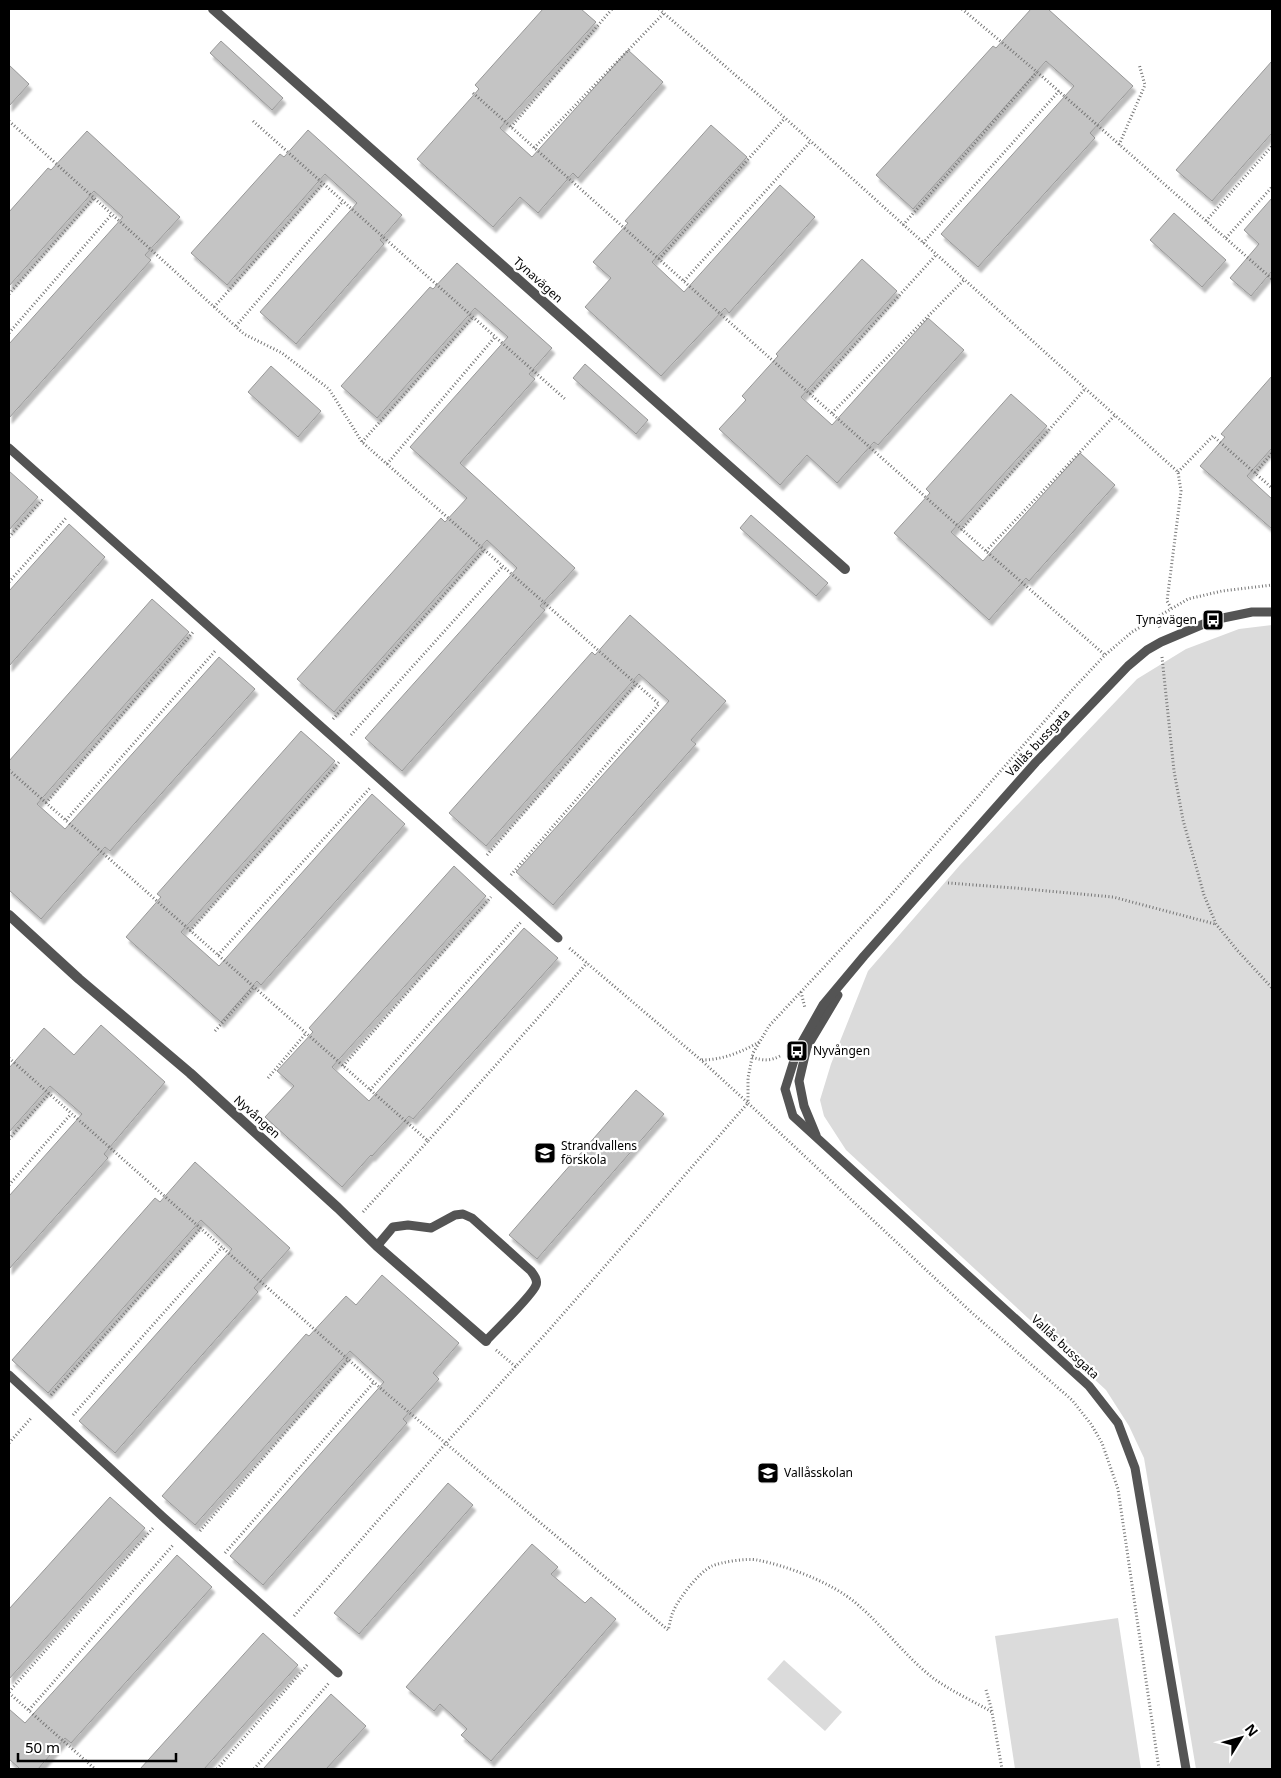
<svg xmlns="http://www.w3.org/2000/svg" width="1281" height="1778" font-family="'Noto Sans',sans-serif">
	<defs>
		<filter id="shadow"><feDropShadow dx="3" dy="5.5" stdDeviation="1" flood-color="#0004"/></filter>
	</defs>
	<rect width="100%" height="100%" fill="#fff"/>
	<!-- green -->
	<g fill="#dbdbdb">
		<path d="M1272,625v1144h-76l-52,-311 -15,-32 -23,-36 -260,-240 -22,-34 -4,-16 11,-36 37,-93 92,-106 177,-186 49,-30 53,-20z"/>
		<path d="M1118,1618l23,151h-126l-20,-133z"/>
		<path d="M784,1660l58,52 -17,19 -58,-52z"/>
	</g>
	<!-- building -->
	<g fill="#c4c4c4" stroke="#989898" filter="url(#shadow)">
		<path d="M543,9h38l15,13 -96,106 32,29 96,-107 35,32 -85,96 -5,-5 -35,40 -18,-16 -27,30 -76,-68 62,-70 -4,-4z"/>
		<path d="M1031,9h17l85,77 -43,47 5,5 -117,129 -37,-33 133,-148 -28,-25 -133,148 -37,-34 117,-129 3,2z"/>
		<path d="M221,41l62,57 -11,12 -62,-57z"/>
		<path d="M1272,61v72l-60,68 -36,-31z"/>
		<path d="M9,65l20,19 -20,22z"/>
		<path d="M711,125l36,32 -95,105 32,30 96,-107 35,32 -86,96 -4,-5 -64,68 -76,-69 26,-29 -18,-16 35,-39 -3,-2z"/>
		<path d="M308,130l94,85 -22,25 4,4 -88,100 -36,-32 97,-109 -32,-29 -98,111 -36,-32 89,-99 4,3z"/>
		<path d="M87,131l93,86 -35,38 6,5 -142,158v-74l114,-127 -29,-26 -85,95v-74l39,-44 3,2z"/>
		<path d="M1272,198v73l-21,25 -21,-18 29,-34 -15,-14z"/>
		<path d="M1174,213l52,47 -24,27 -52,-47z"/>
		<path d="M862,259l35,32 -96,106 31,28 96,-107 36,32 -86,95 -4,-3 -37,41 -30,-28 -27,30 -61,-56 27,-29 -4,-4 36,-40 -2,-2z"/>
		<path d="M457,263l95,85 -23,26 6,5 -75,84 115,105 -35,38 5,4 -143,161 -37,-33 152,-170 -30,-28 -153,172 -37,-33 144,-161 4,4 22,-24 -57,-51 98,-110 -33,-29 -98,110 -36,-32 89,-99 3,2z"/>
		<path d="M585,364l63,56 -12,14 -63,-56z"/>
		<path d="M271,366l50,45 -23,26 -50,-45z"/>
		<path d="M1272,376v72l-25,28 25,23v30l-72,-63 25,-29 -4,-3z"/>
		<path d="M1011,394l36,32 -96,106 32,29 97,-108 35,32 -86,96 -3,-3 -37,42 -95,-87 36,-40 -4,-4z"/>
		<path d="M9,471l29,26 -29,33z"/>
		<path d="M751,515l77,68 -12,13 -76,-68z"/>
		<path d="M69,524l36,33 -96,109v-75z"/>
		<path d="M152,599l37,33 -152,172 28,25 154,-172 36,32 -145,162 -5,-4 -64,72 -32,-29v-129z"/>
		<path d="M630,615l96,86 -35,39 5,4 -143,161 -37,-33 153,-171 -30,-27 -153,172 -37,-33 143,-161 3,3z"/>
		<path d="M301,731l34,30 -154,171 38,34 153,-172 33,30 -144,161 -4,-4 -36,41 -95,-85 35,-40 -4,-3z"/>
		<path d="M454,866l32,30 -154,171 37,34 155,-173 34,30 -145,161 -4,-3 -37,40 -1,-1 -29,32 -77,-70 29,-31 -17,-15 36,-39 -4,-4z"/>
		<path d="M101,1025l64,57 -61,72 4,4 -99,111v-73l73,-82 -32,-28 -41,46v-64l35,-40 30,27z"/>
		<path d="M636,1090l28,24 -127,145 -28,-24z"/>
		<path d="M195,1162l95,86 -36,40 4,4 -143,161 -36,-32 153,-172 -31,-29 -153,173 -36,-33 143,-162 5,4z"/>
		<path d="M382,1275l77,68 -26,30 6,6 -36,40 4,4 -144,162 -33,-29 154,-174 -34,-31 -155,174 -33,-29 144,-162 3,2 37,-40 10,9z"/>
		<path d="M448,1483l25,22 -114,129 -25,-21z"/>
		<path d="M110,1497l35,31 -136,151v-70z"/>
		<path d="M532,1544l26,23 -7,7 34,29 6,-6 25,22 -125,142 -30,-26 6,-6 -27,-25 -6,7 -28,-24z"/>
		<path d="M177,1555l35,32 -141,156 -6,-5 -27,31h-18l-11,-10v-50l16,14z"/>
		<path d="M263,1633l35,32 -94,104h-64z"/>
		<path d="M331,1694l35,32 -40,43h-63z"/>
	</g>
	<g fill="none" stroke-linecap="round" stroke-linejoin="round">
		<!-- path -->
		<g stroke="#767676" stroke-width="3" stroke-dasharray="1 2.5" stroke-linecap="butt">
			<path d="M659,9l126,109 393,354 3,19 -14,110 4,7"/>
			<path d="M962,9l75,63 235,207"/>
			<path d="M473,93l513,458 119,104"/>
			<path d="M9,121l235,213 38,19 47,36 33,53 297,262 -149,172"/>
			<path d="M253,121l312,278"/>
			<path d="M511,127l101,-118"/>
			<path d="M1119,145l26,-60 -6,-21"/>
			<path d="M534,148l130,-135"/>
			<path d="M1206,221l66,-75"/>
			<path d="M903,225l134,-153"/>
			<path d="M1226,238l46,-51"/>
			<path d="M923,243l136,-152"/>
			<path d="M659,259l126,-141"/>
			<path d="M684,281l126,-139"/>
			<path d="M9,294l85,-96"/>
			<path d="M214,307l109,-123"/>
			<path d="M236,326l107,-125"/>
			<path d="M9,333l103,-119"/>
			<path d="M810,394l126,-139"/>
			<path d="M832,413l133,-134"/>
			<path d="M362,442l111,-125"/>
			<path d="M387,464l108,-127"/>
			<path d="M1178,472l35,-36 59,52"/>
			<path d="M1255,473l17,-20"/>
			<path d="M961,530l124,-141"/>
			<path d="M9,537l35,-39"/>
			<path d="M986,551l129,-136"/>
			<path d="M9,582l58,-65"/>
			<path d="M1155,617l5,11"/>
			<path d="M1162,657l12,114 9,49 21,75 12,29 21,26 35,38"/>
			<path d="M333,719l151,-169"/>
			<path d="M351,735l152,-169"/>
			<path d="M9,770l419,371 159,-178"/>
			<path d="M46,803l148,-172"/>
			<path d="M66,820l150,-170"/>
			<path d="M487,855l149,-171"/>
			<path d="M948,883l67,5 98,9 102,27"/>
			<path d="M190,931l150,-170"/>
			<path d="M218,955l152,-167"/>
			<path d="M801,992l4,16"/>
			<path d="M215,1031l39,-44"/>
			<path d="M752,1057c11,4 18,4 28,-1"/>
			<path d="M9,1058l377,335 282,237c2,-5 2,-12 5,-18 5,-13 26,-40 39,-46 9,-4 35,-8 45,-6 31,6 76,23 100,44 27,23 48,52 76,74 18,13 40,23 59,34l10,57"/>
			<path d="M702,1060c20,0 40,-8 57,-18"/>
			<path d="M343,1066l148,-169"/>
			<path d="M268,1078l38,-45"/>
			<path d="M370,1090l151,-168"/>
			<path d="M9,1139l40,-45"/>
			<path d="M9,1185l62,-71"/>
			<path d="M363,1212l65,-71"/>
			<path d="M496,1350l20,17"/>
			<path d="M51,1395l150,-167"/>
			<path d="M73,1415l149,-168"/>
			<path d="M9,1443l23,-26"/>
			<path d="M200,1531l149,-172"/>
			<path d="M225,1553l149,-171"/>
			<path d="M294,1616l152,-173 103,-113 199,-227 -47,-43 -133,-113"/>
			<path d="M986,1690l6,21"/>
			<path d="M9,1692l145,-165"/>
			<path d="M9,1693l86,76"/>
			<path d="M29,1710l145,-166"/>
			<path d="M217,1769l91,-105"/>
			<path d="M254,1769l75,-86"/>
			<path d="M1159,1769l-41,-280 -16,-46 -11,-19 -19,-24 -101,-88 -223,-209v-25l5,-25 16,-27 115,-123 189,-214 32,-34 27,-23 56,-33 34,-8 50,-6"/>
		</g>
		<!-- lane -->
		<g stroke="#545454" stroke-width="9">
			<path d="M9,448l549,490"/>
			<path d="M816,1135l-12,-29 -5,-25 8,-34 31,-52"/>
			<path d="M377,1246l16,-19 15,-2 23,3 24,-13 8,-1 9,4 59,53c3,4 7,9 5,14 -3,10 -41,46 -50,56"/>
			<path d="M9,1375l154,142 175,156"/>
			<path d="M1186,1769l-51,-301 -17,-45 -29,-37 -296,-270 -8,-27 12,-38 26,-46 41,-49 172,-194 92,-96 19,-16 14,-8 52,-22 39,-8h20"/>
		</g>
		<!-- street -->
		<g stroke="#545454" stroke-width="10">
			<path d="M213,9l632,560"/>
			<path d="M9,915l70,64 111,94 148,135 39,38 109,95"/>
		</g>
	</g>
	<!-- icons -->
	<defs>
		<g id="bus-square" transform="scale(1.125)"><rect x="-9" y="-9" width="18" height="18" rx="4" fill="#000" stroke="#fff"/><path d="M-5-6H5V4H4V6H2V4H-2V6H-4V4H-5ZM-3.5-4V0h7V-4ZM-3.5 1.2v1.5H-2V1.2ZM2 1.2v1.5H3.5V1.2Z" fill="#fff"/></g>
		<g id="school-square" transform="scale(1.125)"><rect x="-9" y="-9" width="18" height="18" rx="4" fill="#000" stroke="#fff"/><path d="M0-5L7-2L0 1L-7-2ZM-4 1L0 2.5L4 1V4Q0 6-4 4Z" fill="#fff"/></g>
	</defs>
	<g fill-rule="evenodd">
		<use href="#bus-square" x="1213" y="620"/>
		<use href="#bus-square" x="797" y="1051"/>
		<use href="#school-square" x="545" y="1153"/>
		<use href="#school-square" x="768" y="1473"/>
	</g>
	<g text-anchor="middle" stroke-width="4.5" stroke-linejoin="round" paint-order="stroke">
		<!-- street labels -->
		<g font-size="12" fill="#000" stroke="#fff">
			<text transform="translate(538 280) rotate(42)" y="4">Tynavägen</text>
			<text transform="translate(1038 743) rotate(-47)" y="4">Vallås bussgata</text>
			<text transform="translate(257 1117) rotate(42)" y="4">Nyvången</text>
			<text transform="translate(1065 1347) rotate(43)" y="4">Vallås bussgata</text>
		</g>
		<!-- poi labels -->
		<g font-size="12" fill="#000" stroke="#fff" text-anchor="start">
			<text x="1197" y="624" text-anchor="end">Tynavägen</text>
			<text x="813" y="1055">Nyvången</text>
			<text x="561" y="1150">Strandvallens<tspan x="561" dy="14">förskola</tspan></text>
			<text x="784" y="1477">Vallåsskolan</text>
		</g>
	</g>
	<!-- border -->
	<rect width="1281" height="1778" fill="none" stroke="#000000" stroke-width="20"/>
	<!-- north arrow -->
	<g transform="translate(1241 1738) rotate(53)" stroke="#ffffff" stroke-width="4" paint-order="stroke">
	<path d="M0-4L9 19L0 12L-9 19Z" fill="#000000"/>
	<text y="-8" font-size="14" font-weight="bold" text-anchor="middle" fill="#000000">N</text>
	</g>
	<!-- scale -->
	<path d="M18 1753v8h158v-8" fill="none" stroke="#000000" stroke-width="2.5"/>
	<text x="25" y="1753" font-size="15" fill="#000000" stroke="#ffffff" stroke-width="4" paint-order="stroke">50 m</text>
</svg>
